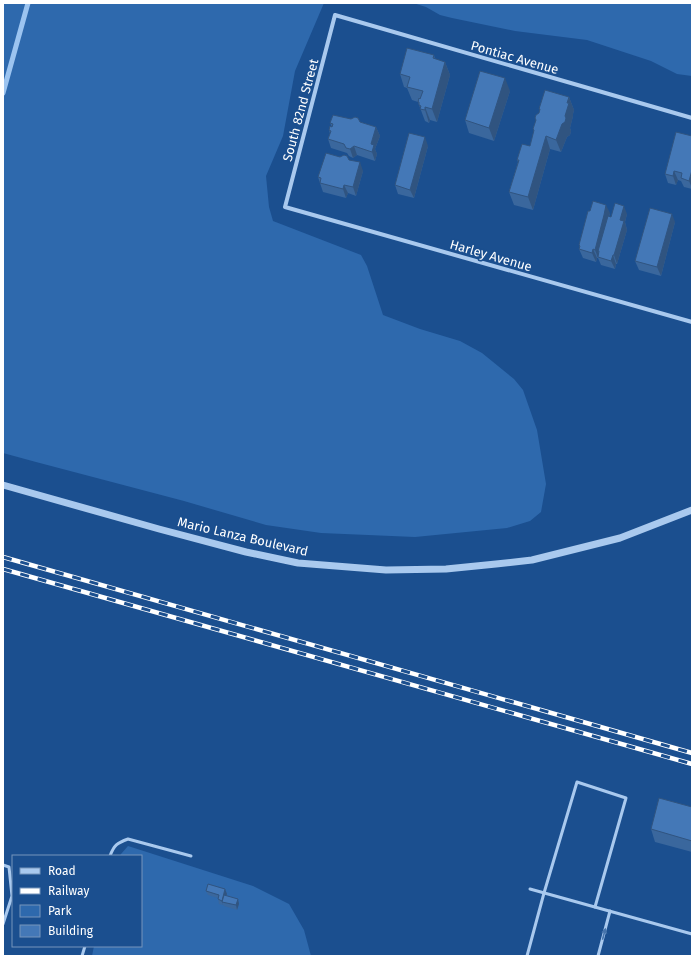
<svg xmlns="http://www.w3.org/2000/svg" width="695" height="959" font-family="'Fira Sans',sans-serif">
	<rect width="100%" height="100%" fill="#1b4f8f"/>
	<!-- green -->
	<g fill="#2e69ad">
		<path d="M3,3h321l-29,68 -12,65 -17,40 3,31 4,14 88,34 6,11 16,49 37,14 40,12 22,12 32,26 9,11 14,40 9,54 -5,28 -11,9 -23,7 -92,9 -94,-4 -55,-8 -82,-24 -148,-39 -33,-9z"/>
		<path d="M413,3h279v73l-15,-2 -26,-13 -64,-21 -72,-9 -63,-13 -12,-3 -14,-8z"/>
		<path d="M128,846l125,40 36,18 15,26 7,26h-219l2,-10h47v-90h-21l1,-2z"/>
	</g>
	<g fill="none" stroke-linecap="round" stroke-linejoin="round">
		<!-- stream -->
		<path stroke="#9cc4f0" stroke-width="5" d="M3,93l25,-90"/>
		<!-- service -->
		<g stroke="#a9c9ee" stroke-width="3">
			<path d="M110,856c4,-11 7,-13 18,-17l63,17"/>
			<path d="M3,865l6,2 3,29 -9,28"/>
			<path d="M530,889l162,45"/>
			<path d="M82,956l3,-10"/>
			<path d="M527,956l17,-63 33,-111 49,16 -31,109"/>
			<path d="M598,956l12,-45"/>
		</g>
		<!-- minor -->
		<path stroke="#a9c9ee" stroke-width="4" d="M692,118l-357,-103 -50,192 407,115"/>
		<!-- tertiary -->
		<path stroke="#a9c9ee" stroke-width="7" d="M3,485l156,44 87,23 52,11 88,7 60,-1 50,-5 36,-4 88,-22 72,-28"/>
		<!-- rail casing -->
		<g stroke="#fff" stroke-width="4.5">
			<g id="rail">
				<path d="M3,557l689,196"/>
				<path d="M3,569l689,195"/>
			</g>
		</g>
		<!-- rail -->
		<use href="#rail" stroke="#1b4f8f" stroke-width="3" stroke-dasharray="9" stroke-linecap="butt"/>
	</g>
	<!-- wall -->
	<g fill="#3a679d">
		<path d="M434,55l1,4 10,3 5,13 -13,47 -7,-2 -1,3 -4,-2 -6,-16 -1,-3 -6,-2 -5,-12 -3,-1 -4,-13z"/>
		<path d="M510,91l-16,50 -25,-8 -4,-13z"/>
		<path d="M569,97l5,13 -1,4v2l-3,12 1,3 -1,4 -3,2 -6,15 -11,-3 -17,61 -19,-5 -5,-13 9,-30 -1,-2 13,-14 4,-15 -1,-2 7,-19 -1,-1z"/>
		<path d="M360,122l16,5 4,9 -5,13 2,5 -2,7 -18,-6 -4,3 -4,-2 -2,-3 -16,-5 -3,-9 2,-5 -1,-4 3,-3 -2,-4z"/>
		<path d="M692,136v53l-8,-2 -3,-6 -3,-1 -2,5 -8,-2 -3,-9z"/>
		<path d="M428,146l-14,52 -16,-4 -3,-9z"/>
		<path d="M349,160l14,11 -7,25 -8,-3 -2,5 -23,-6 -5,-15z"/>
		<path d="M610,213l-1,4h2l16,-3 -2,8 2,8 -10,34h-1l-1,5 -14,-4 -3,-7h-1l-1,4 -13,-4 -4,-9 1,-2 -1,-2z"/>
		<path d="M675,222l-14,54 -22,-6 -4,-9z"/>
		<path d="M692,807v45l-37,-10 -4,-13z"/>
		<path d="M225,889l2,5 -1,2 12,3 1,5 -2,6 -13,-4 -1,-2v1l-4,-1 -1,-6 -10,-3 -2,-4z"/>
	</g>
	<!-- shaded-wall -->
	<g fill="#305480">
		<path d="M445,62l5,13 -13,47 -5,-13z"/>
		<path d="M505,78l5,13 -16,50 -5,-13z"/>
		<path d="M569,97l5,13 -1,4v2l-3,12 1,3 -1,4 -3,2 -6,15 -5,-12 6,-16z"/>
		<path d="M425,107l5,13 -1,3 -4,-13z"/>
		<path d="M376,127l4,9 -5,13 2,5 -2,7 -3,-9 -1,-8z"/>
		<path d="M546,136l4,13 -17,61 -5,-13z"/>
		<path d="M425,137l3,9 -14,52 -4,-8z"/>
		<path d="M354,146l3,9 -4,3 -3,-9z"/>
		<path d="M360,162l3,9 -7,25 -3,-9z"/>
		<path d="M692,170v18l-3,-7z"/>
		<path d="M674,171l4,9 -2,5 -3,-9z"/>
		<path d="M344,185l4,8 -2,5 -3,-9z"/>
		<path d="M606,205l4,8 -11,38h-1l1,3 -1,3v1l-3,-8z"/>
		<path d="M624,206l3,8 -2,8 2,8 -10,34 -3,-9 6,-35z"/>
		<path d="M672,214l3,8 -14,54 -4,-9z"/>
		<path d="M593,249l4,9 -1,4 -4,-9z"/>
		<path d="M613,255l3,9 -1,5 -4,-8z"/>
		<path d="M225,889l2,5 -3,8h-2l1,3 -1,-4z"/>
		<path d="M238,899l1,5 -2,6 -1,-5z"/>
	</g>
	<!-- building -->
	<g fill="#4478b7" stroke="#305480">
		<path d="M407,48l27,7 -1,3 12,4 -13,47 -7,-2v3l-5,-1 1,-3 -2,-1v-3h-1l1,-4 1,1 3,-8 -16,-4 3,-10 -10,-3z"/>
		<path d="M480,71l25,7 -16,50 -24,-8z"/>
		<path d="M545,90l24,7 -2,6h2l-4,13 1,2 -1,4 -3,2 -6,16 -10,-4 -18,61 -19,-5 10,-32h-2l5,-16 8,2 4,-16 -1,-1 3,-9 -1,-2 1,-3 3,-2 1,-4h-1z"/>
		<path d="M333,115l18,4 4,-2 3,1 2,4 16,5 -5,17 3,1 -2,7 -18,-6 -4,3 -4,-1 -2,-4 -16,-5 3,-8 -2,-1 1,-4 2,1 1,-3 -3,-1z"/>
		<path d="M676,132l16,4v34l-3,11 -8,-3 1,-5 -8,-2 -1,5 -8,-2z"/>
		<path d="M409,133l16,4 -15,53 -15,-5z"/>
		<path d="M326,153l14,4 4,-2 3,1 2,4 11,2 -7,25 -9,-2 -1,4 -23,-6 1,-5 -3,-1z"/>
		<path d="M593,201l13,4 -2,10 -9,35 -2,-1 -1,4 -13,-4 1,-3 -1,-1 9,-34h2z"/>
		<path d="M615,203l9,3 -4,14 4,1 -10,34h-1l-2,6 -13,-4 1,-6h-1l10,-35 3,1z"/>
		<path d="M650,208l22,6 -15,53 -22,-6z"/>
		<path d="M659,798l33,9v34l-41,-12z"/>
		<path d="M208,884l17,5 -3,12 -4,-2 1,-4 -13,-4z"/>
		<path d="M224,895l14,4 -2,6 -14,-3z"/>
	</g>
	<!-- one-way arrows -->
	<defs><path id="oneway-solid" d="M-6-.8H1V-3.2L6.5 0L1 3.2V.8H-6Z"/></defs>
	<use fill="#4674ac" href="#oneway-solid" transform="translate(604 934) rotate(-75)"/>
	<g text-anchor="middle" stroke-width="3.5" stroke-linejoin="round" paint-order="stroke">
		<!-- street labels -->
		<g font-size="13" fill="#fff" stroke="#1b4f8f">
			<text transform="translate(515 57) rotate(16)" y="5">Pontiac Avenue</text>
			<text transform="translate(300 110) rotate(-75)" y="5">South 82nd Street</text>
			<text transform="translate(491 255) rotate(16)" y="5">Harley Avenue</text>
			<text transform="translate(243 536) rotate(13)" y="5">Mario Lanza Boulevard</text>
		</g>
	</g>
	<!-- border -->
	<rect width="695" height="959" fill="none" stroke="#ffffff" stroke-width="8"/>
	<!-- legend -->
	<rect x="12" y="855" width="130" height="92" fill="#1b4f8f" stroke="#7695bc"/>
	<rect x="20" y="868" width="20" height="6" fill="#a9c9ee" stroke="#7695bc"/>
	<text x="48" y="875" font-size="12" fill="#ffffff">Road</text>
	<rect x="20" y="888" width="20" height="6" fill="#ffffff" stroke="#7695bc"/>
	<text x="48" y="895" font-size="12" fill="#ffffff">Railway</text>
	<rect x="20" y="905" width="20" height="12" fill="#2e69ad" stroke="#7695bc"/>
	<text x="48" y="915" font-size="12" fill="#ffffff">Park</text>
	<rect x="20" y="925" width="20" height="12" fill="#4478b7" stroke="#7695bc"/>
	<text x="48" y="935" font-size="12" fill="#ffffff">Building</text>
</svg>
